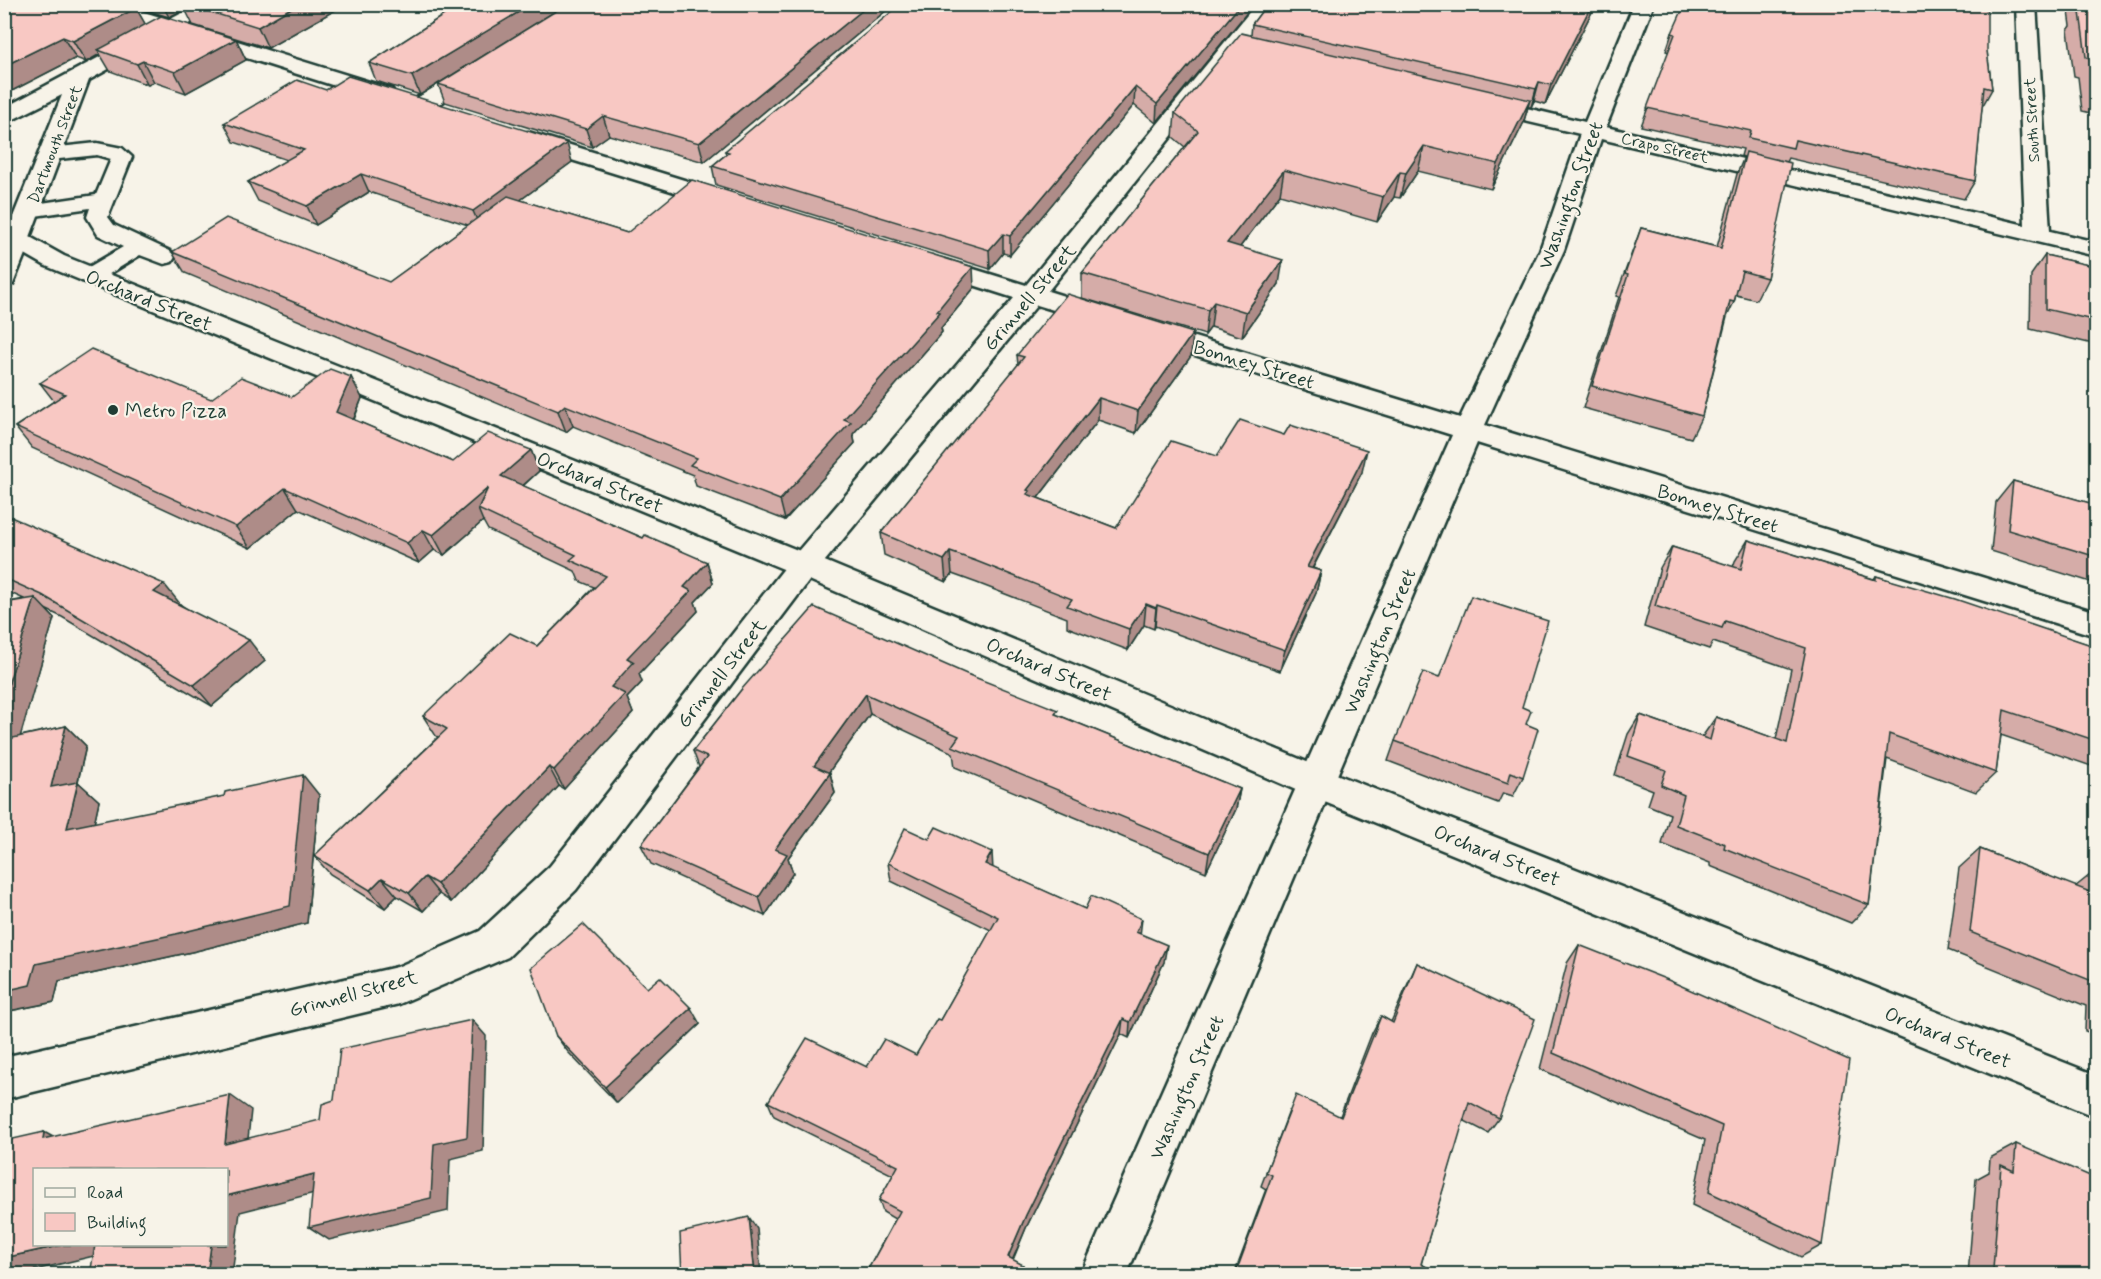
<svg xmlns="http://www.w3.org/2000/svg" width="2101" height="1279" font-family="Mynerve,sans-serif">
	<rect width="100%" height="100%" fill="#f7f3e8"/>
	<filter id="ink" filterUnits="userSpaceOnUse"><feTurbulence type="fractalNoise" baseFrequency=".0167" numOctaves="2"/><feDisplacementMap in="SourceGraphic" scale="12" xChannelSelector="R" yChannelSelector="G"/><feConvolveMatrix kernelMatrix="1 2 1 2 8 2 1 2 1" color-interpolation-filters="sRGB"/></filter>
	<g filter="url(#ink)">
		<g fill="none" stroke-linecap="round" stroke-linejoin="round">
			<!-- lane casing -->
			<g stroke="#1f3d34" stroke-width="5">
				<path id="lane" d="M97,143l25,5 10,9 -24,60 6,8 58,27 3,5 -3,5 -8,2 -24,-9 -42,26h-16l-3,-5 3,-5 41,-24 -25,-12 -11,-18 3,-9 -62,9 -7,-2 -3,-4 3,-4 7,-2 68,-10 15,-36 -14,-4 -47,5 -7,-2 -3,-4 3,-4 7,-2z"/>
			</g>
			<!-- street casing -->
			<g stroke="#1f3d34" stroke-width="5">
				<g id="street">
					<path d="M86,4h32l274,85 3,5 -3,5h-16l-287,-91z"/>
					<path d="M1256,4h21l-229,287 64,20 4,6 -4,6 -9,2 -66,-20 -222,268 -239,317 -68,67 -109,47 -395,95v-42l393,-90 83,-36 70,-65 243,-309 221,-259 -91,-29 -4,-5 4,-5 9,-3 9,3 85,26z"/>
					<path d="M1634,4h20l-48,123 419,98 -9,-221h20l14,227 46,11v14l-495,-117 -37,111 -79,175 611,187v24l-619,-193 -350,831h-46l371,-839 -312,-97 -4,-6 4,-6 9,-2 9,2 302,92 80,-168 40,-116 -107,-25 -3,-5 3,-5 8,-2 104,25z"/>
					<path d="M480,63l8,1 3,5 -3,5 -60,37h-16l-3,-5 3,-5 60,-37z"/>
					<path d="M528,132l208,64 4,5 -4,5 -8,2 -8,-2 -200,-62 -3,-5 3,-5z"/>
				</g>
			</g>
			<!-- secondary casing -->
			<g stroke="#1f3d34" stroke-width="5">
				<path id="secondary" d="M199,4h26l-136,76 -59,157 34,19 751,301 516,215 765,303v42l-791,-323 -512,-221 -747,-307 -21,-12 -12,30 -9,3v-61l5,1 53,-132 -58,29v-16z"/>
			</g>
			<!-- lane -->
			<use href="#lane" fill="#f7f3e8" fill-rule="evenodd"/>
			<!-- street -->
			<use href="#street" fill="#f7f3e8" fill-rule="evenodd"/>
			<!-- secondary -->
			<use href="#secondary" fill="#f7f3e8" fill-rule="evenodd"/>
		</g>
		<!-- wall -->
		<g fill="#d5aca8" stroke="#1f3d34" stroke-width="1.5">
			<path d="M4,4l132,4 9,16 91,15 10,21 -60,33 -32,-11 -6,3 -38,-14 -10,-17 -14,8 -10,-4 -72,37z"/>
			<path d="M127,4h219l-78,44 -75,-23 -8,-16 -16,8z"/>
			<path d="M461,4h433l-190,158 -95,-27 -17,12 -147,-45 -7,-18 96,-60 -114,71 -44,-14 -7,-18z"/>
			<path d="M1254,4l-98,119 -22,-18 -124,150 -7,-2 -13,16 -274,-84 -4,-19 14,-12 -1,-3z"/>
			<path d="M1267,4h329l-51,100 -11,-3 -3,6h-3l-5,17 -32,65 -73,-18 -18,27 -6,-1 -17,25 -97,-28 -40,53 39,37 -37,53 -31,-10 -6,8 -123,-37v-25l103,-126 -12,-10 2,-24 76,-78 1,-11z"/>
			<path d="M2068,4h29v141l-5,-1 -1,-31 -9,-2 -4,-34 -4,-1 -6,-46 3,-4z"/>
			<path d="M1672,33l315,18 5,38 -10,18 -7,74 -11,18 -176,-41 -2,4 -19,116 -11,22 -20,-5 -2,7 -7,15 -25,99 -11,22 -108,-30 36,-111 -3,-1 25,-68 76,19 20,-73 7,-17 -3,-1 2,-7 -102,-23 28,-74 -3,-1z"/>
			<path d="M326,90l246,72 -52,38 107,33 347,55 -33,40 1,4 -89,102 2,9 -70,77 -89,-34 -3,-11 -120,-49 -7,6 -381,-159 -13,-21 217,30 79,-57 -99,-33 -53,33 -58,-24 -10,-19 39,-22 -53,-18 -10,-19z"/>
			<path d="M2045,255l52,12v78l-67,-16 1,-54z"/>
			<path d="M1017,355l174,1 -55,77 -38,-13 -60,78 78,30 101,-72 145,16 -49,96 8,3 -5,22 -36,78 -125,-45 -1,3 -10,-4 -16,25 -61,-23v-9l-90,-35 -25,-9 -6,8 -62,-27 -3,-22 137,-168z"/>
			<path d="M351,377l11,21 -8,22 99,42 78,-12 8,21 -16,15 120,52 64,24 6,21 -18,19 3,9 -59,63 3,8 -15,16 6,15 -69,76 -5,-3 -108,116 -12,-8 -16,17 -26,-15 -12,12 -55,-34 -16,-18 124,-119 -2,-1 -13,-20 114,-70 57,-59 -15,-6 -4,-10 -87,-41 -5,-9 -39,34 -10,-5 -15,13 -121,-54 -48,39 -218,-100 -17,-21 39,-26 -14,-18 171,16 81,-2z"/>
			<path d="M2013,481l84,24v79l-106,-33 5,-49z"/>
			<path d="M4,514l177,91 84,56 -53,45 -150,-89 -17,-8 9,9 -34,118 46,-10 20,20 -8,36 21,19 -5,22 225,-28 -12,128 -111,28 -137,30 -5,21 -50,10v-409l20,-4 -20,-9z"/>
			<path d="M1748,540l126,39 2,-3 221,71v121l-96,-33 -5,38 -20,19 -89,-33 -18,146 -18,18 -141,-57v-3l-48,-19 8,-30 -22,-9 5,-15 -38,-15 13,-41 12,-19 62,22 14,-20 60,22 15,-70 -78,-27 -4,7 -65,-22 16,-59 12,-21 61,20 2,-6z"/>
			<path d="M969,675l89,40 182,74 -4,20 -30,63 -251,-105 -2,-14 -83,-39 -41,58 1,1 5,20 -47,65 5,15 -28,43 -114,-52 -10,-19 58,-78 -6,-16 48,-61z"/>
			<path d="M1522,707l4,17 -3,53 -10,19 -10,-3 -5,10 -110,-42 7,-20z"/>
			<path d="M1980,849l95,38 20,-16h2v164l-12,-4 1,-25 -138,-56 11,-82z"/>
			<path d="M888,863l105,5 148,66 23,28 -35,76 -8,-4 -95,194 -13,32 10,5 1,10h-159l30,-56 -12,-7 -4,-12 14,-25 -119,-59 -6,-14 99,-35 49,-12 24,-35 51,-90 -100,-49z"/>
			<path d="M1579,945l243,300 -21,12 -109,-52 13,-65 -165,-71 27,-106z"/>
			<path d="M1417,963l82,155 -11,15 -25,-13 -42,144 20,11h-207l32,-86 -5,-3 28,-75 51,5 32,-83 9,-17 10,6 18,-41z"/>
			<path d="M647,988l53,36 -83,79 -49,-51 -12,-16z"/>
			<path d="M2016,1144l81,131h-129l8,-96 13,-7 1,-14z"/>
		</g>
		<!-- shaded-wall -->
		<g fill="#ae8c88" stroke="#1f3d34" stroke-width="1.5">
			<path d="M162,4h20l3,5 -16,8z"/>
			<path d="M298,4h48l-78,44 -10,-21z"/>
			<path d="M532,4h35l-147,91 -8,-19z"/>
			<path d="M870,4h24l-190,158 -5,-19z"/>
			<path d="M1241,4h13l-98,119 1,-19z"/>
			<path d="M1592,4h4l-51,100 6,-19z"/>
			<path d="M136,8l12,21 -50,21 2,4 -14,8 -13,-21z"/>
			<path d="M63,37l13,21 -72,37v-29z"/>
			<path d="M236,39l10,21 -60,33 -11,-21z"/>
			<path d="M143,61l11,21 -6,3 -11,-21z"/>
			<path d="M1539,82l-5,19 -3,6 5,-18z"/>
			<path d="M1135,87l-1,18 -124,150v-19z"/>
			<path d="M1530,100l-7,24 -32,65 7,-25z"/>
			<path d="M603,116l6,19 -17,12 -6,-18z"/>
			<path d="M567,143l5,19 -91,67 -8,-18z"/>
			<path d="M1424,146l-6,25 -18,27 6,-25z"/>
			<path d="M1284,170l-4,24 -56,74 3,-25z"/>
			<path d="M1400,172l-6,25 -17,25 6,-25z"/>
			<path d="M361,174l8,18 -53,33 -9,-19z"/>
			<path d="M1003,234v19l-13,16 -1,-19z"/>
			<path d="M1283,260l-4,24 -37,53 4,-25z"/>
			<path d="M973,267l1,21 -33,40 1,4 -89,102 2,9 -70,77 -5,-20 64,-81z"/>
			<path d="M1214,302l-3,25 -6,8 3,-25z"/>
			<path d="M1193,333l-2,23 -55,77 2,-22z"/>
			<path d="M351,377l11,21 -14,35 -12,-21z"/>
			<path d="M1099,398l-1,22 -68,88 -3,-14v-4z"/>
			<path d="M565,405l8,21 -7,6 -8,-21z"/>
			<path d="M531,450l8,21 -29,26 -9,-21z"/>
			<path d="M1367,450l-5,22 -60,116 5,-21z"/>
			<path d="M285,488l13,21 -48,39 -14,-21z"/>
			<path d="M488,488l-10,21 5,12 -39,34 -11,-20z"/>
			<path d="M423,530l11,20 -15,13 -12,-20z"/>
			<path d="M950,552l2,22 -6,8 -2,-22z"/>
			<path d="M707,562l6,21 -18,19 3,9 -59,63 3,8 -15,16 6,15 -69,76 -10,-19 57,-83 16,-29 57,-71z"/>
			<path d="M1321,571l-5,22 -36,78 5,-21z"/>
			<path d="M164,584l17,21 -9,8 -18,-21z"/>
			<path d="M35,598l19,20 -41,144 -9,-7v-57z"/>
			<path d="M1146,604l-2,21 -16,25 1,-21z"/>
			<path d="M1157,605l-2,21 -1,3 2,-21z"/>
			<path d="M249,640l16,21 -53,45 -18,-21z"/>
			<path d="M866,694l4,20 -51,72 -5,-20z"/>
			<path d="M66,726l20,20 -14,60 -21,-19z"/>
			<path d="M549,767l10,19 -108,116 -14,-18z"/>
			<path d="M830,773l5,20 -47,65 5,15 -28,43 -6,-19 16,-48z"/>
			<path d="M303,775l16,20 -12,128 -111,28 -137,30 -5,21 -50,10v-21l32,-27z"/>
			<path d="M78,782l21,19 -10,46 -22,-19z"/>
			<path d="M1240,789l-4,20 -30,63 3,-19z"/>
			<path d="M992,852l1,18 -8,-6z"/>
			<path d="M425,877l14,17 -16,17 -14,-18z"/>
			<path d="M382,878l15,18 -12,12 -15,-18z"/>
			<path d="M1142,919l-2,17 -4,-4z"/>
			<path d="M1167,945l-3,17 -35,76 1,-16z"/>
			<path d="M691,1008l9,16 -83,79 -12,-16z"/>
			<path d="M1123,1019l-2,15 -95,194 -17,40 -1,-11 18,-42z"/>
			<path d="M472,1020l14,16 -3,115 -33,8 -2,52 -119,29 -20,-13 125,-83z"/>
			<path d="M230,1095l21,15 -5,48 -21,-14z"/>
			<path d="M44,1132l27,15 -28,-8z"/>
			<path d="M314,1174l20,14 -94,24 -8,63h-25l4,-30h15v-49z"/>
			<path d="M749,1217l8,12 4,46h-6z"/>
			<path d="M62,1245h52l9,4 -109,26h-10v-17z"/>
			<path d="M1023,1265l1,10h-5z"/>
		</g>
		<!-- building -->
		<g fill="#f8c8c3" stroke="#1f3d34" stroke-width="1.5">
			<path d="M4,4h122l10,4 -63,33 -10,-4 -59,29z"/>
			<path d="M185,4h113l-40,23z"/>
			<path d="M461,4h71l-120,72 -43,-13z"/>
			<path d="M567,4h303l-171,139 -96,-27 -17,13 -148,-45z"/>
			<path d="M901,4h340l-84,100 -22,-17 -125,149 -7,-2 -14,16 -277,-84 17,-14 -4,-1z"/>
			<path d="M1267,4h325l-41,81 -12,-3 -3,7 -284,-65z"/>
			<path d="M1685,4h300l2,8v39l5,38 -8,-2 -9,94 -180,-41 -2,8 -44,-10 2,-7 -104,-23 28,-74 -3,-1z"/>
			<path d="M2082,4h15v88h-2l-5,-34 -4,-1 -6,-45h3z"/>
			<path d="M161,16l75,23 -61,33 -32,-11 -6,3 -39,-14z"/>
			<path d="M1241,33l289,67 -32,64 -74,-18 -18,27 -6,-1 -17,25 -99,-27 -57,73 56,17 -37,52 -32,-10 -6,8 -126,-37 116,-142 -23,-18z"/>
			<path d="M348,76l219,67 -94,68 -112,-37 -54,32 -59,-24 56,-32 -80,-27 73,-43 29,10z"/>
			<path d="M1746,152l45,11 -24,115 -25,-7 -8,31 -4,-1 -28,115 -110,-30 36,-111 -3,-1 16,-46 80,20z"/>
			<path d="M692,180l281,87 -36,44 3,1 -96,107 7,3 -71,78 -90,-35 7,-7 -132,-53 -7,6 -386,-159 54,-34 163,64 119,-86 119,37z"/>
			<path d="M2045,255l52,12v54l-52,-12z"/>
			<path d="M1067,294l126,39 -55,78 -39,-13 -72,92 3,1 -3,3 89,34 55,-87 46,15 23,-36 44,15 6,-10 77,25 -60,117 14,4 -36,79 -128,-45 -1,3 -10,-4 -17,25 -62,-23 5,-7 -96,-38 -26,-9 -6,8 -63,-27 143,-176 -7,-2z"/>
			<path d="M91,349l120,50 30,-22 51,20 38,-28 21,8 -15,35 117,50 35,-29 43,17 -30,26 142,62 2,-3 62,27 -23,25 7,4 -64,67 7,4 -23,25 14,7 -71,76 -5,-3 -112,117 -12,-7 -16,16 -27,-15 -12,12 -56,-34 133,-127 -24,-13 87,-83 27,13 69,-70 -36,-16 6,-5 -98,-46 10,-21 -55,47 -10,-5 -16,13 -122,-55 -49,39 -221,-100 50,-33 -25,-11z"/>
			<path d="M2013,481l84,24v52l-89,-27z"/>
			<path d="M4,514l160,70 -10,8 95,48 -55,45 -152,-90 -38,-17z"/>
			<path d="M1748,540l128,40v-4l79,23 142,48v94l-93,-31 -8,63 -107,-39 -20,171 -145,-57 1,-4 -49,-19 8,-30 -23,-10 5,-15 -38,-14 12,-41 70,25 6,-23 71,26 19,-95 -81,-27 -3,7 -67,-22 17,-59 69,22z"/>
			<path d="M1471,596l77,25 -26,86 9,4 -5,13 12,5 -15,48 -12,-5 -3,11 -113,-42 28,-69 16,6z"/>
			<path d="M35,598l-31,100v-95z"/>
			<path d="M814,607l155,68 89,35 -3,4 185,75 -31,64 -257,-107 7,-10 -93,-42 -52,72 16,7 -55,76 12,5 -28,43 -118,-52 66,-88 -14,-6 48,-61z"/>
			<path d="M66,726l-15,61 27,-5 -11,46 157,-32 1,-4 78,-17 -13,131 -114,28 -140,30 -6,21 -26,6v-251z"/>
			<path d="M936,827l56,25 -7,12 100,45 6,-13 51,23 -6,13 31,13 -37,77 -7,-3 -97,196 -18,42 15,8 -4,10h-154l35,-64 -21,-11 19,-34 -130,-64 39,-64 60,29 17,-28 32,16 21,-36 3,1 58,-103 -110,-54 17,-35 24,11z"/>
			<path d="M1980,849l115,45v-23h2v112l-127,-51z"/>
			<path d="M583,924l64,64 13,-11 31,31 -86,79 -49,-51 -25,-68z"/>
			<path d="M1579,945l89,35 181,80 -27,185 -113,-53 13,-66 -169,-73z"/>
			<path d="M1417,963l118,56 -36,99 -30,-16 -48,162 20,11h-206l37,-100 -6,-3 30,-77 45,22 40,-101 12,7z"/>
			<path d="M472,1020l-5,117 -33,7 -3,54 -122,29 5,-53 -88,22v-26h-192v75h28l-58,13v-117l40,-9 -1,7 187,-44 -5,49 95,-24 2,-16 12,-4 6,-51z"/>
			<path d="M2016,1144l81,35v96h-92l-12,-6 8,-104 13,6z"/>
			<path d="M749,1217l6,58h-73l-2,-42z"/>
			<path d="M95,1245h116l-4,30h-117z"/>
		</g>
	</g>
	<!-- markers -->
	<circle fill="#1f3d34" stroke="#f7f3e8" stroke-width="2" cx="113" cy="410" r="6"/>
	<g text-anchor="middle" stroke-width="4.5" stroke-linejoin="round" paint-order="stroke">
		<!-- far-street labels -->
		<g font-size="16" fill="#1f3d34" stroke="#f7f3e8">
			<text transform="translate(2031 120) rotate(-93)" y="6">South Street</text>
			<text transform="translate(54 144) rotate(-69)" y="6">Dartmouth Street</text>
			<text transform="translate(1665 147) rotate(13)" y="6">Crapo Street</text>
		</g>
		<!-- street labels -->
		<g font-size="20" fill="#1f3d34" stroke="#f7f3e8">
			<text transform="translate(1570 195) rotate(-70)" y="7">Washington Street</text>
			<text transform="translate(1029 297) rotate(-50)" y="7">Grinnell Street</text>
			<text transform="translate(149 300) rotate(22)" y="7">Orchard Street</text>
			<text transform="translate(1254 364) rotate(17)" y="7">Bonney Street</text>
			<text transform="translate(600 482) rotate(22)" y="7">Orchard Street</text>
			<text transform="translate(1718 508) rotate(17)" y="7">Bonney Street</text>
			<text transform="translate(1379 641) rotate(-67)" y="7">Washington Street</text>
			<text transform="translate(1049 669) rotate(23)" y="7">Orchard Street</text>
			<text transform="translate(721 673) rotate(-52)" y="7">Grinnell Street</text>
			<text transform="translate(1497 855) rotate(22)" y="7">Orchard Street</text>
			<text transform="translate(353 993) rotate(-15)" y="7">Grinnell Street</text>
			<text transform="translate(1948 1037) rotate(22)" y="7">Orchard Street</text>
			<text transform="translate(1186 1087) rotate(-66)" y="7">Washington Street</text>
		</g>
		<!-- poi labels -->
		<g font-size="20" fill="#1f3d34" stroke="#f7f3e8" text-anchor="start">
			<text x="125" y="417">Metro Pizza</text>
		</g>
	</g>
	<!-- margin -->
	<rect width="2101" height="1279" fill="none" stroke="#f7f3e8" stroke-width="24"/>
	<rect x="12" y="12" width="2077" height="1255" fill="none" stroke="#1f3d34" stroke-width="2" filter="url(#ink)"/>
	<!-- legend -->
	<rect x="33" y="1168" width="195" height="78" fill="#f7f3e8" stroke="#a1aaa0" stroke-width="1.5"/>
	<rect x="45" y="1188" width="30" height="9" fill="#f7f3e8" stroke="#a1aaa0" stroke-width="1.5"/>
	<text x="87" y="1198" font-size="18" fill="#1f3d34">Road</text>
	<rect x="45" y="1213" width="30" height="18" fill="#f8c8c3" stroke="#a1aaa0" stroke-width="1.5"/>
	<text x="87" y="1228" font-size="18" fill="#1f3d34">Building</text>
</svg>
